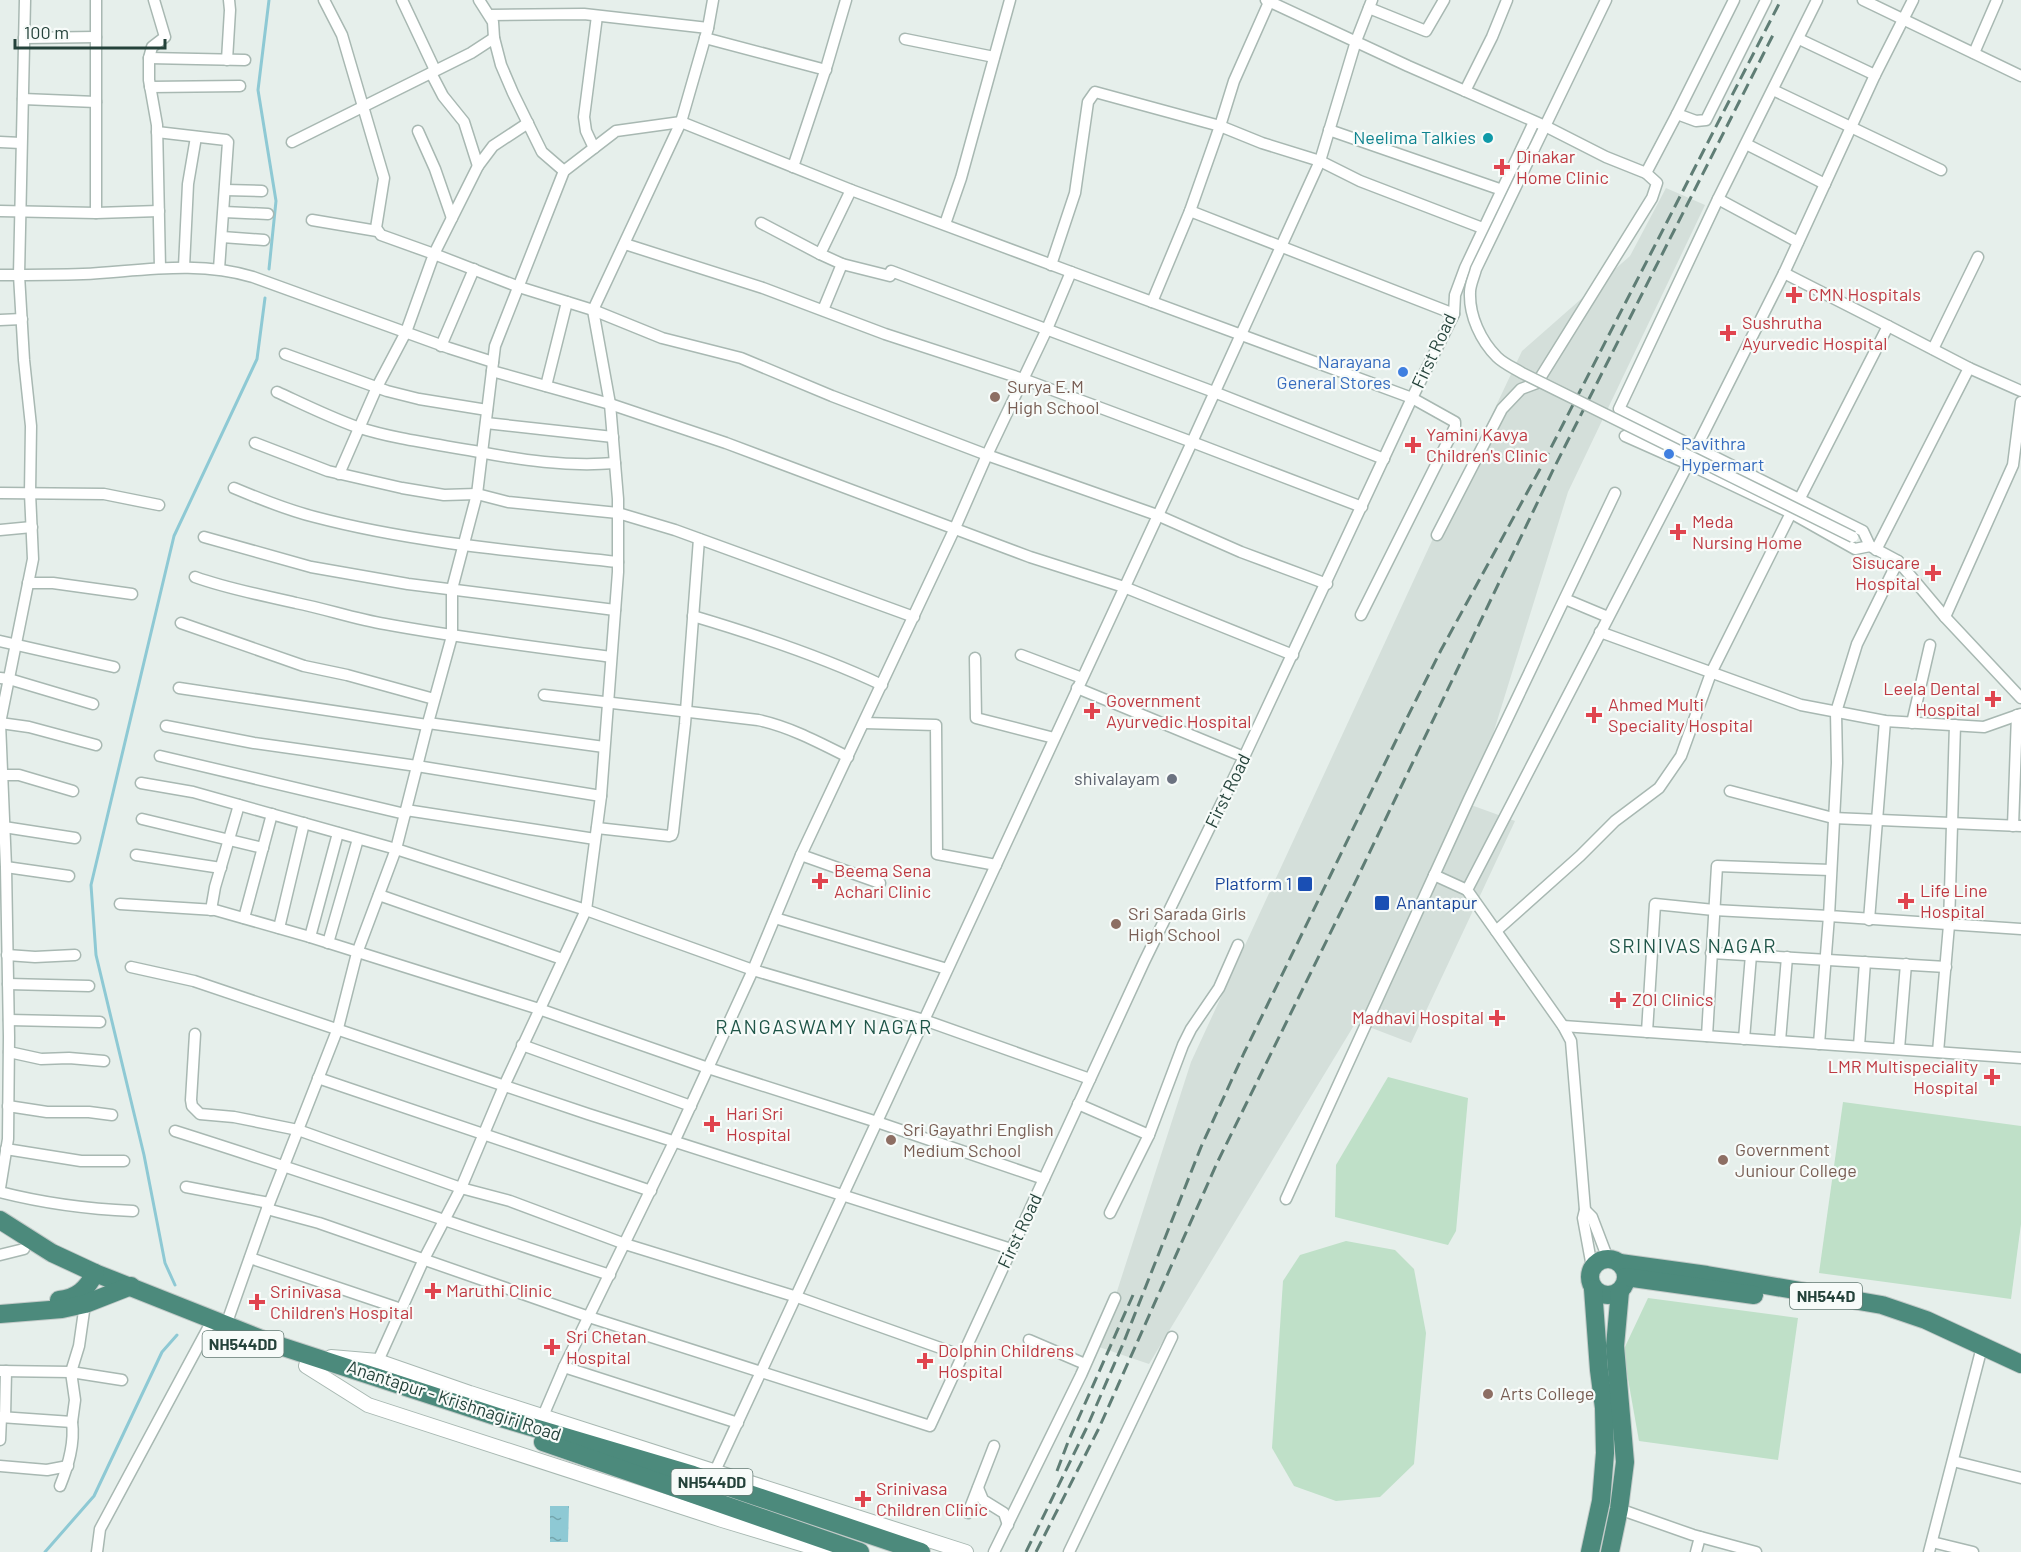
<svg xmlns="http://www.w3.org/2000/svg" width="2021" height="1552" font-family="Barlow,sans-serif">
	<defs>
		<pattern id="water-ripples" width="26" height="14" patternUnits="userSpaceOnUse" patternTransform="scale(1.5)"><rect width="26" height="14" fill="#8ec9d4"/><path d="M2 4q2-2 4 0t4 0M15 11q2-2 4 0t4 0" fill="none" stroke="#74a5ad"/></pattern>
	</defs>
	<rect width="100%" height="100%" fill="#e6efeb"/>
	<!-- built -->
	<path fill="#d4dfda" d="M1666,188l39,17 -137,287 -97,313 44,16 -104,222 -55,-21 -207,342 -50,-17 92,-285 239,-517 92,-194 108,-95z"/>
	<!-- green -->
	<g fill="#bfe0c8">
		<path d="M1388,1077l80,21 -12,133 -8,14 -113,-28 1,-52z"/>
		<path d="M1843,1102l178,24v98l-10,75 -192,-26z"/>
		<path d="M1346,1241l49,9 19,19 12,64 -12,131 -34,33 -44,4 -42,-15 -22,-38 11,-167 17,-26z"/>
		<path d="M1648,1298l150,20 -20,142 -139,-19 -16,-90z"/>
	</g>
	<!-- water -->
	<path fill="url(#water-ripples)" d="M550,1506h19l-1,36h-18z"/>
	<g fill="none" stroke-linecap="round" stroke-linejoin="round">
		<!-- stream -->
		<g stroke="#8ec9d4" stroke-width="3">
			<path d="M269,0l-11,90 18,111 -7,68"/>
			<path d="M175,1285l-10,-22 -21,-108 -48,-200 -5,-70 83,-349 83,-177 8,-61"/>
			<path d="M45,1552l49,-56 68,-144 15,-17"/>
		</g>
		<!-- minor casing -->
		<g stroke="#a8b8b2" stroke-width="13">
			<g id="minor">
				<path d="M154,0l11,37 -13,10 -3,11v22l8,45 3,143"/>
				<path d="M324,0l18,35 42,143 -8,50 5,7 53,19 -28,78 -29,55 -38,87"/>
				<path d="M402,0l33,70"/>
				<path d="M479,0l14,22 1,16 7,27 12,28 29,59 22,19"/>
				<path d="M1266,0l142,66 137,60 61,31 40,16 11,10 -5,15 -115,185 -16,6 -19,20 -65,126"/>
				<path d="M1270,0l-36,81 -14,45 42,17 58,18 40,20 125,48"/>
				<path d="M1817,0l-99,199 -99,210 244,122 7,15"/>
				<path d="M1863,0l158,76"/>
				<path d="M1369,8l57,23 18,-31"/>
				<path d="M490,15l94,-1 124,14"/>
				<path d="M24,38l72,-1"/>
				<path d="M705,38l121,32"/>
				<path d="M905,39l89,18"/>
				<path d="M1799,39l76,36"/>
				<path d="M1974,53l23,-53"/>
				<path d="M149,58l96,2"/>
				<path d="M227,60l3,-50 -1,-10"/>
				<path d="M431,73l12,23 21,26 14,44 15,-20 35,-23"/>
				<path d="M150,87l90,-1"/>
				<path d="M1773,90l168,80"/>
				<path d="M1465,91l27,-54 15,-37"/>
				<path d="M23,99l73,3"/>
				<path d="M1677,114l19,7 10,-1 60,-120"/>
				<path d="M1329,130l173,60"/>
				<path d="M418,131l17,38 17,49"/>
				<path d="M157,132l69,8 2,2 -9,127"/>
				<path d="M0,142l21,1"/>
				<path d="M292,142l179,-89 23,-15"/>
				<path d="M1746,144l79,40"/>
				<path d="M594,148l-8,-17 -2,-14 13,-101"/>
				<path d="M1534,149l72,-149"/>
				<path d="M478,166l-44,88 85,33 74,23 69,28 79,20 91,38 155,59 170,60 84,37 86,32"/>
				<path d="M793,167l34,-102 19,-65"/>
				<path d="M1646,173l31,-59 57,-114"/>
				<path d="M225,190l37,1"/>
				<path d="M1718,199l80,43"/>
				<path d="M0,211l96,2v-213"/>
				<path d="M1190,211l264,103"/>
				<path d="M224,212l44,2"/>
				<path d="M96,213l63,-2"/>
				<path d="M312,220l65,11"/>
				<path d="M761,223l59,31"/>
				<path d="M945,224l16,-46 49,-178"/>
				<path d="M222,237l42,3"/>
				<path d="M625,244l138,44 122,46 138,45 169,63 170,65"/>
				<path d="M842,264l48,12"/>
				<path d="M1051,265l24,-72 13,-91 7,-10 125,34 -30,85 -38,91"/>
				<path d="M184,267l4,-83 8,-47"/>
				<path d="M891,271l323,121 170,67"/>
				<path d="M1784,273l104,53 -88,172"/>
				<path d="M0,275c28,0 56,0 83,-1 58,-3 114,-14 170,3l196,71 44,14"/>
				<path d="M823,310l19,-46 -22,-10 31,-64"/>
				<path d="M0,320l22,-1"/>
				<path d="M1888,326l81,42 52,23"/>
				<path d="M441,346l33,-77"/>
				<path d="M1933,349l45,-92"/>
				<path d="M285,354l102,37 32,8 68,11"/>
				<path d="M492,371l118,33 116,39 304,114 94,30 169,68"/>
				<path d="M546,386l21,-84"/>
				<path d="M277,392c26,12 52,25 80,35 37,12 78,17 117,24 47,9 93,16 141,12"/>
				<path d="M486,423l127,14"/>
				<path d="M1625,436l63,28 96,-191 91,-198 38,-75"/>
				<path d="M255,443l73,28 74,17 42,7 33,-1 31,8 110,11 57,17 239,87"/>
				<path d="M234,488c26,11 53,22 81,29 99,26 201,34 303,45"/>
				<path d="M0,493l104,1 55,11"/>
				<path d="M0,530l32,-3"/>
				<path d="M204,537l107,30 97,17 207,26"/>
				<path d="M1876,550l93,-182"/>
				<path d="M1898,561l-41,83 -21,68 1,51 -8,153 192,13"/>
				<path d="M195,577c33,12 67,18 101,26 30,6 59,16 89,21 75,14 151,23 226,33"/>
				<path d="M28,583h25l79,11"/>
				<path d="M1565,599l43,18"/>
				<path d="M693,616c64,19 128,40 189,69"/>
				<path d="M1945,617l68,-152 8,-63"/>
				<path d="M181,623l123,43 43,9 87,24"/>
				<path d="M1600,632l201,73 84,16 99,6 37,-13"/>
				<path d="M0,641l114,26"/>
				<path d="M1021,655l61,23"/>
				<path d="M975,658l1,60 78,20"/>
				<path d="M0,678l9,1 84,25"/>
				<path d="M179,688l248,37"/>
				<path d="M1077,688l167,69"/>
				<path d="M544,695l214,25c32,7 60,22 90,37"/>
				<path d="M0,723l29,4 67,18"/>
				<path d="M428,723l176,24"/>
				<path d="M864,723l72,2 1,129 59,11"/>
				<path d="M1912,723l18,-78"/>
				<path d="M166,726l88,17 163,23 184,30"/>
				<path d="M160,756l245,58"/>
				<path d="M0,775h19l54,16"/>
				<path d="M141,783l52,9 203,57 190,61 167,60 171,50 166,59"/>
				<path d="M1730,791l103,27 188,8"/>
				<path d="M406,810l189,29"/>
				<path d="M142,819l121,29"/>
				<path d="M2013,826l4,-111"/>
				<path d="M4,827l71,11"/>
				<path d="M597,828l72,8 3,-1 1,-3 12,-108 14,-185"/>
				<path d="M136,855l85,13"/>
				<path d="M801,855l79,28"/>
				<path d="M6,867l63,9"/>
				<path d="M1434,875l33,15"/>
				<path d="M379,895l183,64"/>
				<path d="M120,904l95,6 95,27 229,72 169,59 169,54 167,57"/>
				<path d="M211,910l4,-23 24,-82"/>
				<path d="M244,918l28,-104"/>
				<path d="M775,918l172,51"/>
				<path d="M1869,920l16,-199"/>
				<path d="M279,928l25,-105"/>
				<path d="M1496,931l84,-75 35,-35 44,-33 22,-32 30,-83 80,-160"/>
				<path d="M310,937l28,-104"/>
				<path d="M328,943l30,-104"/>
				<path d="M1711,953l235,14"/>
				<path d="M7,955l28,2 40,-2"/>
				<path d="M131,967l63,14 394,133 423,135"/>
				<path d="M8,984l81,2"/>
				<path d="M9,1020l91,2"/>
				<path d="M1563,1026l458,32"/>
				<path d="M1647,1032l8,-128 59,6 115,6 -10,128"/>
				<path d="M195,1034l-4,66 1,6 8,8 34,3 64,13 163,58 49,13 115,43 172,53 166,59"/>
				<path d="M1707,1036l10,-170 114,4"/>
				<path d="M1744,1039l7,-84"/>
				<path d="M1780,1041l7,-84"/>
				<path d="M522,1045l169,61"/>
				<path d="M1859,1046l6,-84"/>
				<path d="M1899,1049l7,-85"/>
				<path d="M9,1052l32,7 28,-1 35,3"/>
				<path d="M1938,1052l11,-127 6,-200"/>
				<path d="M318,1078l333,113"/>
				<path d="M1078,1104l71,31"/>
				<path d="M8,1106l39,6h42l23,3"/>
				<path d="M175,1131c146,46 290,97 435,144"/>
				<path d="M6,1149l75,12h43"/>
				<path d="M186,1187l83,16"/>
				<path d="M0,1188l8,-49 1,-102 -3,-170 -6,-144 33,-164 -3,-66 1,-67 -7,-66 -5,-85 6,-275"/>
				<path d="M0,1192c43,11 88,17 133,19"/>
				<path d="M1286,1199l183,-400 146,-306"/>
				<path d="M267,1209l52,14 270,94 341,109 214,-464 100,-205 168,-359 42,-84 1,-19 10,-27 69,-146"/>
				<path d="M1585,1210l7,7 16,42"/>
				<path d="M1110,1213l39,-78 34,-90 8,-16 28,-41 19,-43"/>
				<path d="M0,1255l24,-6"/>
				<path d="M250,1258l151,51"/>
				<path d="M1592,1267l-9,-49 2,-8 -14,-169 -8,-15 -96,-136 221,-426 103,49 64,36 15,-3 28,15 47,56 76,81"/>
				<path d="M226,1325l41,-116 71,-181 19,-75 39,-104 32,-126 24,-87v-47l25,-95 18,-148 69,-175 52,-40 65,-9 170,68 220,82"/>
				<path d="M1029,1340l56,24"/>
				<path d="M378,1361l46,-102 37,-71 43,-102 82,-176 15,-114 17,-224v-73l-8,-95 -17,-94 88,-188 27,-94 5,-28"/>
				<path d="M564,1367l174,56"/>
				<path d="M0,1371l71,1 8,-26 6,-42"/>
				<path d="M543,1416l21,-49 110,-225 79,-172 48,-115 154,-327 32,-73 60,-126 24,-57 341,126 43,24v5l-94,188"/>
				<path d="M0,1417l72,5 3,-22 -4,-28 51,8"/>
				<path d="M5,1417l1,-46"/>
				<path d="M0,1440l1,-23"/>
				<path d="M1953,1461l68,17"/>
				<path d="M0,1466l47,4 21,-4"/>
				<path d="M715,1471l477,-1029 128,-281 36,-120 16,-41"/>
				<path d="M60,1486c8,-20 15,-42 12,-64"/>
				<path d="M978,1488l5,12 21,13 4,12"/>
				<path d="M1619,1509l74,26 63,17"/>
				<path d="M968,1513l26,-67"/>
				<path d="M1932,1542l41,10"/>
				<path d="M97,1552l3,-23 108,-201"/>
				<path d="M994,1552l87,-177 34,-77"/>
				<path d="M1069,1552l103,-215"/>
				<path d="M1696,1552l4,-15"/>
				<path d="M1929,1552l53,-205"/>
			</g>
		</g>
		<!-- tertiary casing -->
		<g stroke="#a8b8b2" stroke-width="16">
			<g id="tertiary">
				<path d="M331,1357l47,4 92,32 496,159"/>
				<path d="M306,1366l62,39 354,115 106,32"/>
			</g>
		</g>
		<!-- trunk casing -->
		<g stroke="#c2cac8" stroke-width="20">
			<g id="trunk">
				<path d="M0,1220l52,33 43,20 179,71 227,74 192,57 228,77"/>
				<circle cx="1608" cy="1277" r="18"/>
				<path d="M1620,1263l87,12 175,30 44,15 95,44"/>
				<path d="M1626,1277l128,18"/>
				<path d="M59,1300c18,-2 28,-11 36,-27"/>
				<path d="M0,1314l62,-5 23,-5 46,-18"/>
				<path d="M543,1442l317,110"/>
				<path d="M1590,1552l11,-51 4,-48 -1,-45 -5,-38 -6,-81"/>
				<path d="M1610,1552l9,-43 6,-47 -10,-116 5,-55"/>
			</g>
		</g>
		<!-- minor -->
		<use href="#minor" stroke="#fff" stroke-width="10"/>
		<!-- tertiary -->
		<use href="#tertiary" stroke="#fff" stroke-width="14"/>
		<!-- trunk -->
		<use href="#trunk" stroke="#4c8a7c" stroke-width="18"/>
		<!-- rail -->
		<g stroke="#5f7d75" stroke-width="3" stroke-dasharray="12 6" stroke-linecap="butt">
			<path d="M1057,1471l11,-29 65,-147"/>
			<path d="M1026,1552l61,-125 36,-83 78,-197 43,-94 160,-329 37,-74 99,-181 241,-469"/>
			<path d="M1036,1552l63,-124 118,-265 135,-274 202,-421 220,-435"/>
		</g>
		<!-- minor-bridge casing -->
		<g stroke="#a8b8b2" stroke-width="13" stroke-linecap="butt">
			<path id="minor-bridge" d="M1534,149l-58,120c-2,8 -6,16 -6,23 -1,24 11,49 27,65 7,7 17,11 25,16l331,164"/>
		</g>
		<!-- minor-bridge -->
		<use href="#minor-bridge" stroke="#fff" stroke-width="10"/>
	</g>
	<!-- markers -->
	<circle fill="#0f9aa8" stroke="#f7fbf9" stroke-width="2" cx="1488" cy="138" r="6"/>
	<g fill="#e0444e" stroke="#f7fbf9" stroke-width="2">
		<path d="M1499 158h6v6h6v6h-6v6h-6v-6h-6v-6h6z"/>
		<path d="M1791 286h6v6h6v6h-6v6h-6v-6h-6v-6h6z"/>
		<path d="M1725 324h6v6h6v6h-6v6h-6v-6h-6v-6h6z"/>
		<path d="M1410 436h6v6h6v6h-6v6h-6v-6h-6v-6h6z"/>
		<path d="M1675 523h6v6h6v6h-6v6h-6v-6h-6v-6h6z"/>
		<path d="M1930 564h6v6h6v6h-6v6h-6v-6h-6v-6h6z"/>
		<path d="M1990 690h6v6h6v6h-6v6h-6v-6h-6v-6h6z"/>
		<path d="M1089 702h6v6h6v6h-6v6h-6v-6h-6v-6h6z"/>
		<path d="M1591 706h6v6h6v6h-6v6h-6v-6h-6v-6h6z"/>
		<path d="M817 872h6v6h6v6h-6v6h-6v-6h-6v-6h6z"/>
		<path d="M1903 892h6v6h6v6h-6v6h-6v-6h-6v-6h6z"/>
		<path d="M1615 991h6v6h6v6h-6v6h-6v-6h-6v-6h6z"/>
		<path d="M1494 1009h6v6h6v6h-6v6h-6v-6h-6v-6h6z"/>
		<path d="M1989 1068h6v6h6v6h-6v6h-6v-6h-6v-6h6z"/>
		<path d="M709 1115h6v6h6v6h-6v6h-6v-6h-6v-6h6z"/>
		<path d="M430 1282h6v6h6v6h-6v6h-6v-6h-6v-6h6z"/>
		<path d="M254 1293h6v6h6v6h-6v6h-6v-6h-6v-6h6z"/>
		<path d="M549 1338h6v6h6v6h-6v6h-6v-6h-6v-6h6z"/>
		<path d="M922 1352h6v6h6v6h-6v6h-6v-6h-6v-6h6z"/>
		<path d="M860 1490h6v6h6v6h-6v6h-6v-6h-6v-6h6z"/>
	</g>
	<g fill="#3f7fe0" stroke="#f7fbf9" stroke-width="2">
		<circle cx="1403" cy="372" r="6"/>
		<circle cx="1669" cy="454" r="6"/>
	</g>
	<g fill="#8d6e63" stroke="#f7fbf9" stroke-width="2">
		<circle cx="995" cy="397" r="6"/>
		<circle cx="1116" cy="924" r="6"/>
		<circle cx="891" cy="1140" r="6"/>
		<circle cx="1723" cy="1160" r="6"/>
		<circle cx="1488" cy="1394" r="6"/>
	</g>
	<circle fill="#6b7280" stroke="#f7fbf9" stroke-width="2" cx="1172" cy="779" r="6"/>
	<g fill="#1a4fb4" stroke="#f7fbf9" stroke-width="2">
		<rect x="1297" y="876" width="16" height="16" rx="3"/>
		<rect x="1374" y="895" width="16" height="16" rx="3"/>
	</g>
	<g text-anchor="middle" stroke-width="4.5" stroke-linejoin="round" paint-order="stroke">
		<!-- shield labels -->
		<g fill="#f7fbf9" stroke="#637a73" stroke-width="1.5">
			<rect x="1790" y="1283" width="72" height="26" rx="4.5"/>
			<rect x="202.5" y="1331" width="81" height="26" rx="4.5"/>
			<rect x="671.5" y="1469" width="81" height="26" rx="4.5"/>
		</g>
		<g font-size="16" font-weight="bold" fill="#24423a">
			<text x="1826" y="1302">NH544D</text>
			<text x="243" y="1350">NH544DD</text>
			<text x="712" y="1488">NH544DD</text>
		</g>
		<!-- culture labels -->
		<g font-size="18" fill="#0d838f" stroke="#f7fbf9" text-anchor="end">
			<text x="1476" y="144">Neelima Talkies</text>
		</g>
		<!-- health labels -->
		<g font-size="18" fill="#be3a42" stroke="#f7fbf9" text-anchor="start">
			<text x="1516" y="163">Dinakar<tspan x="1516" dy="21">Home Clinic</tspan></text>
			<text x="1808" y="301">CMN Hospitals</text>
			<text x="1742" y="329">Sushrutha<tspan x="1742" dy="21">Ayurvedic Hospital</tspan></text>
			<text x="1426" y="441">Yamini Kavya<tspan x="1426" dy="21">Children's Clinic</tspan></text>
			<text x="1692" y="528">Meda<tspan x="1692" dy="21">Nursing Home</tspan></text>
			<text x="1920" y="569" text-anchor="end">Sisucare<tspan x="1920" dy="21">Hospital</tspan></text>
			<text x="1980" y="695" text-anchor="end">Leela Dental<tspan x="1980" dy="21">Hospital</tspan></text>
			<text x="1106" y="707">Government<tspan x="1106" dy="21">Ayurvedic Hospital</tspan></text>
			<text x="1608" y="711">Ahmed Multi<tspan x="1608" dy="21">Speciality Hospital</tspan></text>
			<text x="834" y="877">Beema Sena<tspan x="834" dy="21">Achari Clinic</tspan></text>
			<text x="1920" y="897">Life Line<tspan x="1920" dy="21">Hospital</tspan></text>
			<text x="1632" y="1006">ZOI Clinics</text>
			<text x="1484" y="1024" text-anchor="end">Madhavi Hospital</text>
			<text x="1978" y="1073" text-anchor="end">LMR Multispeciality<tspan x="1978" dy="21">Hospital</tspan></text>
			<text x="726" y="1120">Hari Sri<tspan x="726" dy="21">Hospital</tspan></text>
			<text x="446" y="1297">Maruthi Clinic</text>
			<text x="270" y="1298">Srinivasa<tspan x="270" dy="21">Children's Hospital</tspan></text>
			<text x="566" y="1343">Sri Chetan<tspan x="566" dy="21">Hospital</tspan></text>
			<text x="938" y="1357">Dolphin Childrens<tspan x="938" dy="21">Hospital</tspan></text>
			<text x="876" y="1495">Srinivasa<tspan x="876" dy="21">Children Clinic</tspan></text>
		</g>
		<!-- street labels -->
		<g font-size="18" fill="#24423a" stroke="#f7fbf9">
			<text transform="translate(1434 351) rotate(-65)" y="6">First Road</text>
			<text transform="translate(1228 791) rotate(-64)" y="6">First Road</text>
			<text transform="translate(1020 1231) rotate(-65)" y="6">First Road</text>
			<text transform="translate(454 1401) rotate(18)" y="6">Anantapur - Krishnagiri Road</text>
		</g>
		<!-- shop labels -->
		<g font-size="18" fill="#366cbe" stroke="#f7fbf9" text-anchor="end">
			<text x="1391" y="368">Narayana<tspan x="1391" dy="21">General Stores</tspan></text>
			<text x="1681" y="450" text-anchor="start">Pavithra<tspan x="1681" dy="21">Hypermart</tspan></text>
		</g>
		<!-- education labels -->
		<g font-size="18" fill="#785e54" stroke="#f7fbf9" text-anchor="start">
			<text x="1007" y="393">Surya E.M<tspan x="1007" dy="21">High School</tspan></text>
			<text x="1128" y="920">Sri Sarada Girls<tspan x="1128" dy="21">High School</tspan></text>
			<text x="903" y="1136">Sri Gayathri English<tspan x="903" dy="21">Medium School</tspan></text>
			<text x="1735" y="1156">Government<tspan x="1735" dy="21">Juniour College</tspan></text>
			<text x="1500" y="1400">Arts College</text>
		</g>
		<!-- worship labels -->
		<g font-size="18" fill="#5b616d" stroke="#f7fbf9" text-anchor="end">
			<text x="1160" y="785">shivalayam</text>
		</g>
		<!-- transit labels -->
		<g font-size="18" fill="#164399" stroke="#f7fbf9" text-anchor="end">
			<text x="1292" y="890">Platform 1</text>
			<text x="1396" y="909" text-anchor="start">Anantapur</text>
		</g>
		<!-- neighbourhood labels -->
		<g font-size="20" letter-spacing="1.5" fill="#1f5548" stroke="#f7fbf9">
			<text x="1693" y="953">SRINIVAS NAGAR</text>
			<text x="824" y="1034">RANGASWAMY NAGAR</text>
		</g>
	</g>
	<!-- scale -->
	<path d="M15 39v9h150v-9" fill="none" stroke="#24423a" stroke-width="3"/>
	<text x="24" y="39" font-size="18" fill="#24423a" stroke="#f7fbf9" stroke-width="4.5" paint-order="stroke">100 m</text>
</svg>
